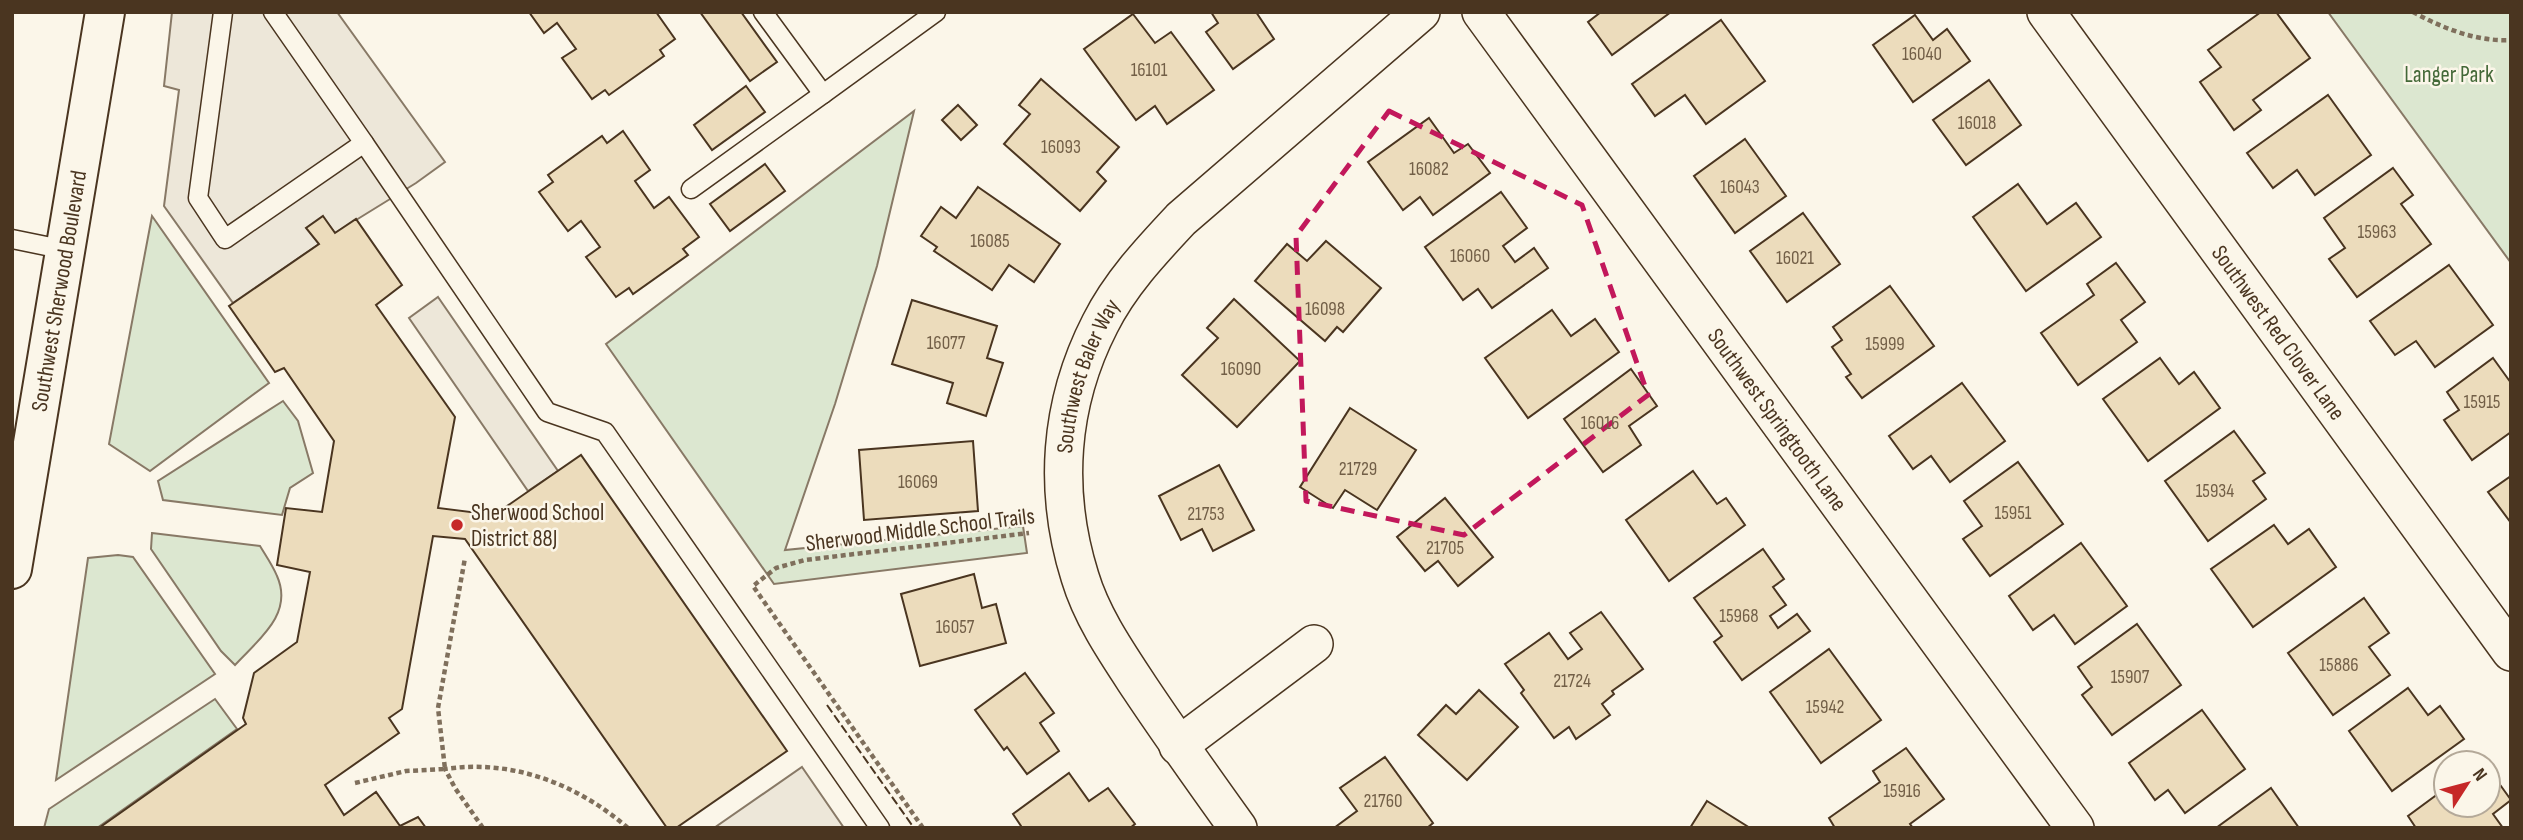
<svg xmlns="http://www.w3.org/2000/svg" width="2523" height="840" font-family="'Sofia Sans Condensed',sans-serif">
	<rect width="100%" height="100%" fill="#fbf6e9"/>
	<!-- green -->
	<g fill="#dce7d0" stroke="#887966" stroke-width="2">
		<path d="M2328,12h183v251z"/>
		<path d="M914,111l-37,155 -42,138 -50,146 238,-24 4,27 -253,31 -168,-240z"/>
		<path d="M152,216l117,167 -119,88 -41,-27z"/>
		<path d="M283,401l15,20 15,52 -23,15 -8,27 -119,-15 -5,-19z"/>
		<path d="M152,533l108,13c6,10 13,20 17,30 17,38 -19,64 -42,89l-14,-14 -70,-102z"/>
		<path d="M118,555l15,2 82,117 -159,106 32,-222z"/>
		<path d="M215,699l22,30 -140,99h-53l5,-19z"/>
	</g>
	<!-- parking -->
	<g fill="#ede7d9" stroke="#887966" stroke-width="2">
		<path d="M172,12h165l108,150 -29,21 -81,50 -12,-16 -16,11 12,16 -86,59 -69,-97 15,-116 -15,-4z"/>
		<path d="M438,297l120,174 -30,20 -119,-173z"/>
		<path d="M802,767l42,61h-130z"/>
	</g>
	<!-- building -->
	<g fill="#ecdcbc" stroke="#4a3520" stroke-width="2">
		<path d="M529,12h127l19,27 -15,11 4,6 -55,39 -4,-5 -13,9 -30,-41 14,-9 -19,-26 -13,10z"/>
		<path d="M700,12h41l36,50 -27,19z"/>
		<path d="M1211,12h45l18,27 -41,30 -27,-37 12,-9z"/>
		<path d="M1601,12h70l-59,43 -24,-33z"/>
		<path d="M2261,12h15l34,46 -57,42 8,10 -27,20 -34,-48 21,-15 -13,-17z"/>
		<path d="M1133,14l22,29 16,-11 43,58 -47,34 -12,-18 -19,14 -52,-71z"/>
		<path d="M1915,15l18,25 14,-11 23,32 -57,41 -40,-57z"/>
		<path d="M1721,20l44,61 -59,43 -21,-29 -30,21 -23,-32z"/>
		<path d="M1041,79l78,68 -22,25 9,9 -26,30 -76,-67 26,-30 -11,-9z"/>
		<path d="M1989,80l32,45 -55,40 -33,-45z"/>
		<path d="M746,86l19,26 -53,38 -18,-25z"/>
		<path d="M2328,95l43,60 -56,40 -18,-25 -24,18 -26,-35z"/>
		<path d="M958,105l19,20 -16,15 -19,-20z"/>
		<path d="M1429,118l25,35 14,-9 22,29 -57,42 -13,-18 -17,13 -35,-48z"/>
		<path d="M623,131l27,39 -15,11 19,27 15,-11 30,40 -16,12 5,6 -55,39 -4,-6 -13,9 -30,-40 14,-10 -19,-26 -13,10 -29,-39 14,-10 -5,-7 54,-39 5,7z"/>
		<path d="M1745,139l41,57 -51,37 -41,-57z"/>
		<path d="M765,164l20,27 -55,40 -20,-27z"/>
		<path d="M2393,168l20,27 -12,9 30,40 -74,53 -28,-38 16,-11 -21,-30z"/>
		<path d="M2018,184l29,40 29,-21 25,34 -75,54 -53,-74z"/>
		<path d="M978,187l82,57 -26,38 -25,-17 -17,25 -58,-39 3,-4 -16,-11 20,-29 15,11z"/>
		<path d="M1501,192l26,36 -24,18 12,16 19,-14 14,20 -56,40 -14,-19 -15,11 -38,-53z"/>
		<path d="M1803,213l37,51 -53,38 -37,-51z"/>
		<path d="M323,216l12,17 21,-14 46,66 -26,20 79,112 -17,91 56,7 87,-60 206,296 -111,77h-9l-202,-289 -32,-3 -31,173 -13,9 10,15 -74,52 19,30 32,-23 24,34 18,-9 8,11h-327l147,-104 -3,-6 11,-45 43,-31 13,-70 -33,-7 9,-57 36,4 12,-71 -50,-73 -9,4 -46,-66 90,-62 -13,-16z"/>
		<path d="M1326,241l55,47 -38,44 -6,-5 -12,14 -70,-60 32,-37 20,17z"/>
		<path d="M2116,263l29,39 -24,18 16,22 -59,43 -37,-52 53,-38 -7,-11z"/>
		<path d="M2449,265l44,60 -58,42 -19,-26 -21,14 -25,-34z"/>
		<path d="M1890,286l44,60 -72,52 -16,-21 5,-3 -19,-27 10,-7 -9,-13z"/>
		<path d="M1234,299l66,62 -63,66 -55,-52 36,-37 -11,-10z"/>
		<path d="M912,300l85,26 -10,32 16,5 -17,53 -39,-13 6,-20 -61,-19z"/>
		<path d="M1552,310l19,26 24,-17 24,33 -91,66 -43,-60z"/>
		<path d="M2160,358l19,26 15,-12 26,36 -72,53 -45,-62z"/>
		<path d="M2493,358l18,25v49l-39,28 -28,-40 15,-10 -12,-18z"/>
		<path d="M1631,369l26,37 -28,20 12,19 -38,27 -39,-53z"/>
		<path d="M1962,383l43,58 -55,41 -19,-26 -18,13 -24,-33z"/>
		<path d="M1350,408l66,42 -39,60 -32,-20 -12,18 -33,-21z"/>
		<path d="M2234,431l31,42 -12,8 13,18 -58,42 -43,-60z"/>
		<path d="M973,441l5,70 -114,9 -5,-70z"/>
		<path d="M2018,462l45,62 -73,52 -27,-37 19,-13 -18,-25z"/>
		<path d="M1219,465l35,65 -41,21 -11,-22 -21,11 -22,-44z"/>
		<path d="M1693,471l24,33 9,-6 19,27 -76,56 -43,-61z"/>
		<path d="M2511,476v47l-23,-31z"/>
		<path d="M1445,498l48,59 -35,29 -20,-25 -13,10 -28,-34z"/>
		<path d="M2274,525l14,19 21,-15 27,38 -83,60 -42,-58z"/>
		<path d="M2081,543l46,63 -52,38 -21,-29 -21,15 -24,-34z"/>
		<path d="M1763,549l21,30 -11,8 13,18 -16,11 8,12 19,-14 13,17 -68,49 -28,-38 8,-6 -28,-38z"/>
		<path d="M974,574l8,34 14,-4 10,39 -86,23 -19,-72z"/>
		<path d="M2364,598l25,35 -20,14 21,28 -57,40 -45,-62z"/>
		<path d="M1601,612l42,57 -31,22 2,3 -12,10 8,11 -34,24 -7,-12 -15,11 -33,-45 3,-3 -19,-26 44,-31 19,26 14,-10 -12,-16z"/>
		<path d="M2137,624l44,61 -69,50 -30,-40 10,-8 -14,-20z"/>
		<path d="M1829,649l52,71 -60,43 -51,-71z"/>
		<path d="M1025,673l29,40 -14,10 19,28 -32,23 -20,-27 -3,3 -29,-40z"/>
		<path d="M2408,688l20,27 12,-9 24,33 -72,52 -43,-60z"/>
		<path d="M1479,690l39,37 -51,53 -49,-45 28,-30 10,9z"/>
		<path d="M2202,710l43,59 -60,44 -17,-23 -13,10 -26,-37z"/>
		<path d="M1906,748l38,51 -34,25 3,4h-78l-6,-10 51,-36 -7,-11z"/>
		<path d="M1385,757l48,66 -6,5h-93l23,-17 -17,-23z"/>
		<path d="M2488,768l23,32 -18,14 10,14h-87l-8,-12 38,-28v17h42z"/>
		<path d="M1069,773l20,28 19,-13 27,36 -5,4h-112l3,-2 -8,-12z"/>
		<path d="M2271,788l28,40h-83z"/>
		<path d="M1707,801l43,27h-60z"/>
	</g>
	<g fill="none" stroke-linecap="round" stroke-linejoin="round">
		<!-- lane casing -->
		<g stroke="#4a3520" stroke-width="21">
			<g id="lane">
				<path d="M223,12l-25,186 27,41 139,-96 -91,-131"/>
				<path d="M763,12l60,82 113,-82"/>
				<path d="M364,143l183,269 58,20 275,396"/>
				<path d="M691,189l132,-95"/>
				<path d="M12,239l54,11"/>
			</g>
		</g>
		<!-- street casing -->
		<g stroke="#4a3520" stroke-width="40">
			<g id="street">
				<path id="s1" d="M1481,12l594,816"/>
				<path id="s2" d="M2046,12l465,640"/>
				<path d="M1178,746l136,-102"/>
				<path id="s3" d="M1238,828c-33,-46 -66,-92 -98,-140 -23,-35 -48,-71 -60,-111 -27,-86 -21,-173 20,-253 20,-40 51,-73 81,-105l240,-207"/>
			</g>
		</g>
		<!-- secondary casing -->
		<g stroke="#4a3520" stroke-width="42">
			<g id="secondary">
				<path id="s4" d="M12,569l93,-557"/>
			</g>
		</g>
		<!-- path -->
		<g stroke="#7f6f5c" stroke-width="4.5" stroke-dasharray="5 3.5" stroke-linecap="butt">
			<path d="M2413,12c29,16 64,30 98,28"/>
			<path d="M355,783l51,-12 39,-2 -7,-61 27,-150"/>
			<path d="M483,828l-28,-40 -10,-19c68,-10 132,15 183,59"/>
			<path d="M923,828l-170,-242 23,-18 29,-8 224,-27"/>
		</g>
		<!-- lane -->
		<use href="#lane" stroke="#fbf6e9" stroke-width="18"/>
		<!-- street -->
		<use href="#street" stroke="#fbf6e9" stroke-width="37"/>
		<!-- secondary -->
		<use href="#secondary" stroke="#fbf6e9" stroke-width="38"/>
		<!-- fence -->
		<path stroke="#4a3520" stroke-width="2" stroke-dasharray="9 3.5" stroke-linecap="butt" d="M827,705l87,123"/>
	</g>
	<!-- marked area -->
	<path fill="none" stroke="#c2185b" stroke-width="5" stroke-dasharray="14 9" stroke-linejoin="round" d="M1389,111l193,94 66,190 -184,140 -158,-34 -10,-265z"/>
	<!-- markers -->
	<circle fill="#c62828" stroke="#fbf6e9" stroke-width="2.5" cx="457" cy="525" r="7"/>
	<g text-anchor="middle" stroke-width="5" stroke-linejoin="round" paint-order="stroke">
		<!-- number labels -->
		<g font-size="19" fill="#725f47">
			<text x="1922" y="60">16040</text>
			<text x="1149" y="76">16101</text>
			<text x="1977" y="129">16018</text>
			<text x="1061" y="153">16093</text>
			<text x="1429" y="175">16082</text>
			<text x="1740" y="193">16043</text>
			<text x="2377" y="238">15963</text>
			<text x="990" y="247">16085</text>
			<text x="1470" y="262">16060</text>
			<text x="1795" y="264">16021</text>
			<text x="1325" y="315">16098</text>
			<text x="946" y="349">16077</text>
			<text x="1885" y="350">15999</text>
			<text x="1241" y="375">16090</text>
			<text x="2482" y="408">15915</text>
			<text x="1600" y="429">16016</text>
			<text x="1358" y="475">21729</text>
			<text x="918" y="488">16069</text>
			<text x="2215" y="497">15934</text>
			<text x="2013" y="519">15951</text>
			<text x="1206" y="520">21753</text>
			<text x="1445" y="554">21705</text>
			<text x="1739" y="622">15968</text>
			<text x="955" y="633">16057</text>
			<text x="2339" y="671">15886</text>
			<text x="2130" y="683">15907</text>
			<text x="1572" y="687">21724</text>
			<text x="1825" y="713">15942</text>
			<text x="1902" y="797">15916</text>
			<text x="1383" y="807">21760</text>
		</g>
		<!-- park labels -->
		<g font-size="23" fill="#436837" stroke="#fbf6e9">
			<text x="2449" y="82">Langer Park</text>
		</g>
		<!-- street labels -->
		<g font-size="23" fill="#4a3520" stroke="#fbf6e9">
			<text dy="8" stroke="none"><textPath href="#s4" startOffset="282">Southwest Sherwood Boulevard</textPath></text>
			<text dy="8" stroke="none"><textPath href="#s2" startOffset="396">Southwest Red Clover Lane</textPath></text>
			<text dy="8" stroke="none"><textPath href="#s3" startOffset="504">Southwest Baler Way</textPath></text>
			<text dy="8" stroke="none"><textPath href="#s1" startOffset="504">Southwest Springtooth Lane</textPath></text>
			<text transform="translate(920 529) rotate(-7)" y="8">Sherwood Middle School Trails</text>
		</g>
		<!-- poi labels -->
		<g font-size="23" fill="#4a3520" stroke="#fbf6e9" text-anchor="start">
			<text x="471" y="520">Sherwood School<tspan x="471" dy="26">District 88J</tspan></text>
		</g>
	</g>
	<!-- border -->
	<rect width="2523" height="840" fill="none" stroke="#4a3520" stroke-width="28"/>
	<!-- north arrow -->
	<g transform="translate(2467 784) rotate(54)"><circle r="33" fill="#fbf6e9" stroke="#b4a999" stroke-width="2"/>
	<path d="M0-5L12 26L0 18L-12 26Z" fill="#c62828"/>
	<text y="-10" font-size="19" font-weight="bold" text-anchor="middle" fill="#4a3520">N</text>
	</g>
</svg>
